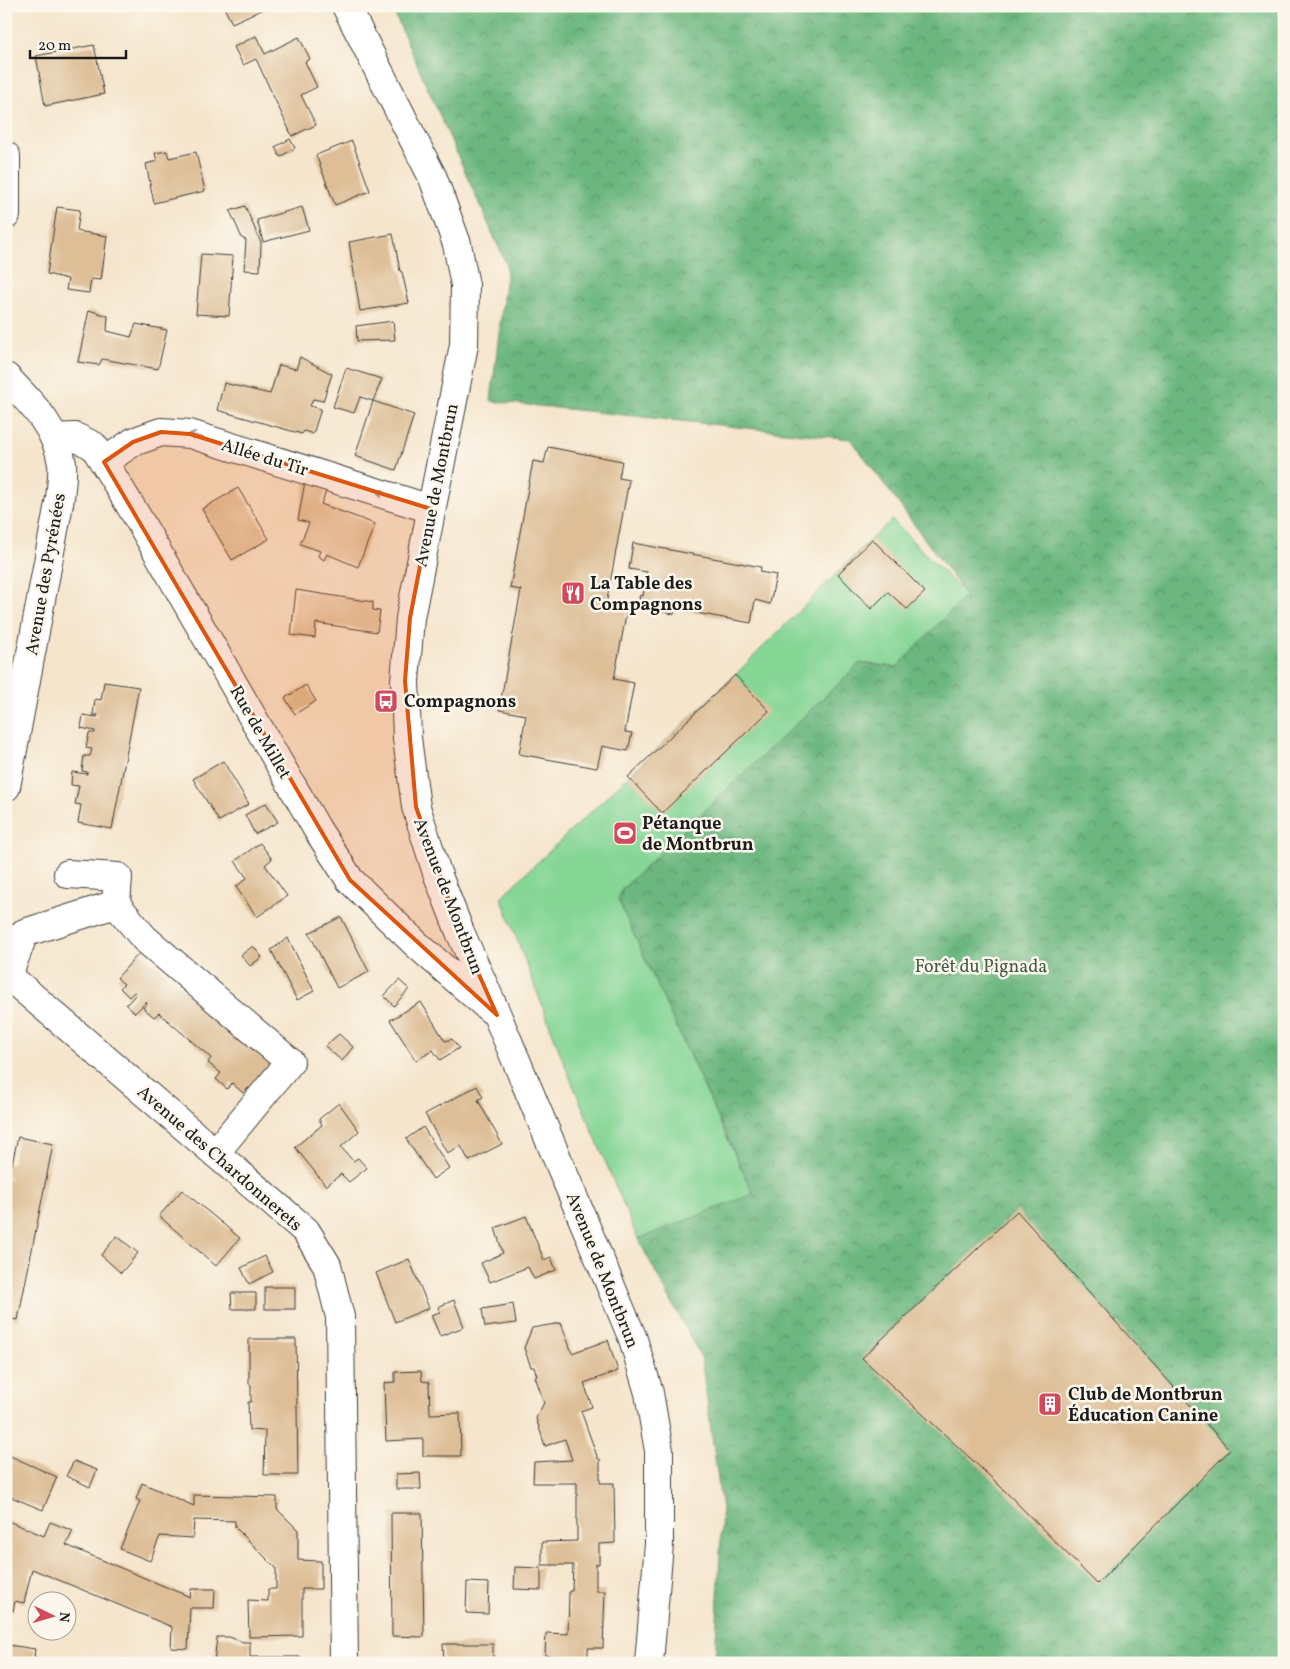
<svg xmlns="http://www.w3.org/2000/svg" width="1290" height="1669" font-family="Vollkorn,serif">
	<defs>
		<pattern id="forest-crowns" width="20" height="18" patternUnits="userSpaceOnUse" patternTransform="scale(1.25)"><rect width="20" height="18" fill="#6cb77f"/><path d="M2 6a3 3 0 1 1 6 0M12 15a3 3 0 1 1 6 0" fill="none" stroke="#589467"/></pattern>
	</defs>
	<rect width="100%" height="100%" fill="#fbf7ec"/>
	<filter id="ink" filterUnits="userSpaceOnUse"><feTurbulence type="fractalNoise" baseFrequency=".02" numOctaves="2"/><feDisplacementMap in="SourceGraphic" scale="10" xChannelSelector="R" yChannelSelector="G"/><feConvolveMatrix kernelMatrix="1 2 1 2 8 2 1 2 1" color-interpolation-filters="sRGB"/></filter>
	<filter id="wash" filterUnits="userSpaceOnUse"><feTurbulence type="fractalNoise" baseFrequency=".0096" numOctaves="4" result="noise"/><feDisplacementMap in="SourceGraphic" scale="20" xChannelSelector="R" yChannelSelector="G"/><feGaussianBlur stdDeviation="1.12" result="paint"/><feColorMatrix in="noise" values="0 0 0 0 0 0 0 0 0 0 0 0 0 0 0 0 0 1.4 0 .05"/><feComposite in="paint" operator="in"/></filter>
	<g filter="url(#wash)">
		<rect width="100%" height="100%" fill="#f5e5cc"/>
		<!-- forest -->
		<path fill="url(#forest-crowns)" stroke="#446a4e" d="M391,6h893v1657h-569l7,-154 -21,-152 -63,-118 115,-46 -135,-293 4,-11 238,-226 37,3 69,-71 -115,-156 -360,-38 16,-135z"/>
		<!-- park -->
		<path fill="#86d696" stroke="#517959" d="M892,520l74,75 -69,72 -37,-4 -238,226 -4,11 135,294 -115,45 -72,-171 -65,-171 234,-222 135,-135z"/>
		<g id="blocks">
			<!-- building -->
			<g fill="#ddbe96">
				<path d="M223,6h47l-38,17z"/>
				<path d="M256,36l9,18 34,-17 11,22 -5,3 12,25 -16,8 15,30 -24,11 -36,-77 -13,6 -9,-18z"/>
				<path d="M94,45l10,49 -59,12 -9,-50z"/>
				<path d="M290,139l5,9 -15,9 -5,-10z"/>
				<path d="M352,141l18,50 -35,14 -19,-50z"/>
				<path d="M167,151l2,7 27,-6 9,39 -51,12 -8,-39 11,-3 -2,-8z"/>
				<path d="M245,206l16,37 -1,28 -16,-1 2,-30 -4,-2 -12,-27z"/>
				<path d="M57,207l23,3 -3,21 30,5 -6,44 -10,-1 -2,14 -23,-3 2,-11 -21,-5z"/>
				<path d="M302,207l7,23 -46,12 -6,-22z"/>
				<path d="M393,234l7,37 2,1 7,31 -49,8 -11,-69z"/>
				<path d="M201,254l32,2 -4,60 -33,-2z"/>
				<path d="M89,310l19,6 -1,15 24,6 5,-13 31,6 -9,39 -56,-10 -3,6 -21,-3z"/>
				<path d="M393,321l2,19 -38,1 -1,-15z"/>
				<path d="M300,357l32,17 -9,27 -10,-2 -3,7 11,3 -8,25 -9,-3 -2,3 -85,-24 7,-27 46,11 9,-29 17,4z"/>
				<path d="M346,368l36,11 -9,22 -13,-4 -6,16 -21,-6z"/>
				<path d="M373,401l41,14 -18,55 -41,-14z"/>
				<path d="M548,447l74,14 -3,17 10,2 -23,125 21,5 -13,69 20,4 -9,49 7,1 -4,18 -26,-5 -5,22 -78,-14 7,-39 -27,-5 22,-120 -11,-2 23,-127 11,2z"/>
				<path d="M305,482l22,7 -6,15 54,20 -17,43 -31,-13 -3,6 -6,-4 2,-5 -20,-7 9,-21 -11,-3z"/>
				<path d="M238,488l31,51 -37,21 -30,-51z"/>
				<path d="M872,539l53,53 -18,17 -19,-17 -17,17 -33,-35z"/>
				<path d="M633,543l128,24 -1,5 16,3 -6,29 -15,-4 -4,23 -76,-14 -1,5 -36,-7 2,-12 3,1 4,-24 -18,-3z"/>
				<path d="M296,590l77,12v8l7,1 -3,21 -61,-9 -1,15 -24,-3z"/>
				<path d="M735,675l34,36 -107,102 -34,-36z"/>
				<path d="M104,682l35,5 -27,142 -34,-6 3,-18 -6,-1 4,-18 -8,-1 1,-13 15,2v-2l-5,-1 2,-15h6l2,-7 -6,-1 3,-15h6v-2l-14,-3 2,-13 14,2 1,-2h-5l2,-16 6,1z"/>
				<path d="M306,685l10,16 -21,13 -10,-16z"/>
				<path d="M223,761l26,43 -30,17 -26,-42z"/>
				<path d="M266,803l12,19 -23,12 -10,-19z"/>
				<path d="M260,843l12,16 -7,6 22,31 -30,21 -21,-30 11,-9 -12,-17z"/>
				<path d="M341,917l28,55 -32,16 -28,-55z"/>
				<path d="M288,938l26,53 -17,9 -26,-50z"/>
				<path d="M253,946l9,11 -12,9 -9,-11z"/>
				<path d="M140,952l137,115 -23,27 -6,-6 -5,5 -11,-10 -5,6 -11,-10 5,-6 -13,-10 3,-5 -52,-45 -5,4 -11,-9 4,-5 -1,-1 -11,11 -9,-8 10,-11 -2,-2 -5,5 -9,-9 4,-4 -7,-6z"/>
				<path d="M399,980l10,9 -15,17 -10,-10z"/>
				<path d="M421,1002l24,39 7,-2 7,9 -19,12 -7,-10 -17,11 -26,-41z"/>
				<path d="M339,1034l14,13 -11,14 -17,-15z"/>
				<path d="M477,1086l6,11 -5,3 24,44 -33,17 -8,-15 -14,7 -22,-39z"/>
				<path d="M339,1103l20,28 -18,16 12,14 5,-3 9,10 -18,14 -8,-8 -15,12 -31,-39 27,-22 -3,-6z"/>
				<path d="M423,1127l26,41 -16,11 -27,-40z"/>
				<path d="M18,1137l35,7 -35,176 -12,-2v-139h4v-3l-4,-1v-11h6z"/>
				<path d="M182,1190l58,48 -24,28 -57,-50z"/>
				<path d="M1017,1211l213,239 -133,134 -100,-101 -135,-125z"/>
				<path d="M526,1216l18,44 7,-3 5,13 -22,9 -6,-12 -38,15 -9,-19 22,-10 -8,-25z"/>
				<path d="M117,1236l21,17 -17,20 -20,-18z"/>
				<path d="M265,1256l8,16 -24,12 -8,-16z"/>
				<path d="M409,1259l20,49 -34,14 -19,-49z"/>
				<rect x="265" y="1287" width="30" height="22"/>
				<path d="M231,1293h25v16h-24z"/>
				<path d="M454,1300l10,27 -24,9 -9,-21 9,-3 -2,-5z"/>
				<path d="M513,1304l3,19 -31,4 -3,-18z"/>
				<path d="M561,1323l11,30 36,-13 10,31 -34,12 8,24 -11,4 17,48h2v24h14l1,60 -16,1v20h-3v27h9l-2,57h-15v9l-43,-1 1,-23 22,1 1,-43h3l1,-26h-31v-23l35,-1v-58h-44l1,-21 38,-2 -7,-21 -20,7 -9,-28 8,-15 -9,-27h2l-3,-9h-3l-7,-19 8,-20z"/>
				<path d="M249,1339h47l2,136h-34l1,-44 -16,-1 -1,-28h3v-17l-2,-1z"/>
				<path d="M421,1371l1,10 7,1 1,32 30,-1 1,43h-38v-17l-37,2 -2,-58 11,-1v-10z"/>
				<path d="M6,1454l51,23 -14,33 -37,-15z"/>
				<path d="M74,1461l23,9 -7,17 -24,-11z"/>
				<path d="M420,1473l1,16h-25v-15z"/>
				<path d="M142,1483l52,23v-11l83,2v12l21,21v30l23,1v28h-19v47l-53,1 -1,-37 20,1v-12h8v-21l-41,-41v-6l-41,-1 -1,18 -33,-2 -10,25 -30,-12 20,-48 -4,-2z"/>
				<path d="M391,1513h31l2,124 -32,-1z"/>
				<path d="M8,1521l36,15 6,-14 23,9 -7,14 124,52 1,-8h24l-1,19h-24l-2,41 -17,-1 1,-21 -140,-58 -8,34 -9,-2 -2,10 -7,-1v-83z"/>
				<path d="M515,1567l26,1v22l-27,-1z"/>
				<path d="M467,1582l22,1 -1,31 -22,-1z"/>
				<path d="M217,1637h12l14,5h7v15h51v6h-87z"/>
				<path d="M443,1644h50v19h-49z"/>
				<path d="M9,1645l26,4 -1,9 19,5h-47z"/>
				<path d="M123,1659l15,3v1h-16z"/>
			</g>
		</g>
	</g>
	<g filter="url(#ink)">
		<use href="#blocks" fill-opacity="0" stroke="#3d3a36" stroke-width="1"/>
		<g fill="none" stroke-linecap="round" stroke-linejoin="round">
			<!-- minor casing -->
			<g stroke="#3d3a36" stroke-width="30">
				<g id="minor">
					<path d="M346,6l87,172 24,66 8,41 -1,60 -54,273 -5,63 2,57 9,69 21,66 23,59 37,83 136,324 16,54 10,58v93l-10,119"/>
					<path d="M6,156v59"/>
					<path d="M6,377c24,25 51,50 56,87 1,10 -1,23 -2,34l-54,289"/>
					<path d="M54,438l21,-1 19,9 45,74 178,309 33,51 65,63 75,66"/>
					<path d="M104,462l29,-20 28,-10 29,2 241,75"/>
					<path d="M68,874l50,3 -2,27"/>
					<path d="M6,974l300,257 21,34 13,52 4,346"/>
					<path d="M8,976l16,-43 92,-29 28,34 146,124 -75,91"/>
				</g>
			</g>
			<!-- minor -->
			<use href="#minor" stroke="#fff" stroke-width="28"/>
		</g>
		<!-- one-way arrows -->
		<defs><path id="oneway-shaft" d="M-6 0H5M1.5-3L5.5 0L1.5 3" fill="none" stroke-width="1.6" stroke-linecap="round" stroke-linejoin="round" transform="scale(1.25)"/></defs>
		<g stroke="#999">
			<use href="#oneway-shaft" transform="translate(196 436) rotate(-165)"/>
			<use href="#oneway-shaft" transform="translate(384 494) rotate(-163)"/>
		</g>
	</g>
	<!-- marked area -->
	<path fill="#de560d" fill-opacity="0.2" stroke="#de560d" stroke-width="4" stroke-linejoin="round" d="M161,432l29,2 241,75 -21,109 -5,63 11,126 44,125 37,83 -147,-135 -246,-418 29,-20z"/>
	<!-- icons -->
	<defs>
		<g id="restaurant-square" transform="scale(1.25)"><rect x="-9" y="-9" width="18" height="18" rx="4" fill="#d1495b" stroke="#fbf7ec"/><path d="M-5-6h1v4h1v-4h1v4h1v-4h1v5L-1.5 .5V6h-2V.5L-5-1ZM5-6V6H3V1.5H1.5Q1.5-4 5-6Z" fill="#fff"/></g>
		<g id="bus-square" transform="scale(1.25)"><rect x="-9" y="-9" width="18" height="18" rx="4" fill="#d1495b" stroke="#fbf7ec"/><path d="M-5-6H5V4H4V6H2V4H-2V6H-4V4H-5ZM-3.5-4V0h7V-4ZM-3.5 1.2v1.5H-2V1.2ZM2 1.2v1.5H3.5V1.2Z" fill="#fff"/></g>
		<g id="stadium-square" transform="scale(1.25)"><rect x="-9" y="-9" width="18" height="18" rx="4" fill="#d1495b" stroke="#fbf7ec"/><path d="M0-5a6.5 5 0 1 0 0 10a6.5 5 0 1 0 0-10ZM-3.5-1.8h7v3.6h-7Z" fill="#fff"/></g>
		<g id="building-square" transform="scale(1.25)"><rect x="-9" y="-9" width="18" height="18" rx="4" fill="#d1495b" stroke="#fbf7ec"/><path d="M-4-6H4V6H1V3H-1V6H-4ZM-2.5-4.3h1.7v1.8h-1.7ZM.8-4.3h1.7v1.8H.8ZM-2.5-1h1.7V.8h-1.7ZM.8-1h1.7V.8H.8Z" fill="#fff"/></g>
	</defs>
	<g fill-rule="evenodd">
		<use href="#restaurant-square" x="573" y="593"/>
		<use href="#bus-square" x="386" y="701"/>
		<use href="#stadium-square" x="625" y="833"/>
		<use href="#building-square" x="1050" y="1404"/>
	</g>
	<g text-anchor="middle" stroke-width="5" stroke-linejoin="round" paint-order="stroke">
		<!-- street labels -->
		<g font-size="18" fill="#1c1c1c" stroke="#fbf7ec">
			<text transform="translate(265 457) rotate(17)" y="6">Allée du Tir</text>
			<text transform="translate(436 485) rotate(-79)" y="6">Avenue de Montbrun</text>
			<text transform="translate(45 574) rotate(-80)" y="6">Avenue des Pyrénées</text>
			<text transform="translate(261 732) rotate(60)" y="6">Rue de Millet</text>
			<text transform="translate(449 896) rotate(69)" y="6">Avenue de Montbrun</text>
			<text transform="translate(220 1158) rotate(41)" y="6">Avenue des Chardonnerets</text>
			<text transform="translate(603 1270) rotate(68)" y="6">Avenue de Montbrun</text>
		</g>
		<!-- poi labels -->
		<g font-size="18" font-weight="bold" fill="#1c1c1c" stroke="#fbf7ec" text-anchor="start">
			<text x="590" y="589">La Table des<tspan x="590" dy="21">Compagnons</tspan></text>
			<text x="404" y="707">Compagnons</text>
			<text x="642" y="829">Pétanque<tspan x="642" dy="21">de Montbrun</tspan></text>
			<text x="1068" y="1400">Club de Montbrun<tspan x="1068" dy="21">Éducation Canine</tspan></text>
		</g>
		<!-- park labels -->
		<g font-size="18" fill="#415d47" stroke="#fbf7ec">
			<text x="981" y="972">Forêt du Pignada</text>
		</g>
	</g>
	<!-- margin -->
	<rect width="1290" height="1669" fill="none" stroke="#fbf7ec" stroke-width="25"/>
	<!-- north arrow -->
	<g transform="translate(52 1616) rotate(95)"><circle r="24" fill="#fbf7ec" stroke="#a29f99"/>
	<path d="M0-4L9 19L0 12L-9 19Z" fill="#d1495b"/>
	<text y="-8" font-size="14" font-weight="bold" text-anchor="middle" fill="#1c1c1c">N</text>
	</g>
	<!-- scale -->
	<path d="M30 50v8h96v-8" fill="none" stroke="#1c1c1c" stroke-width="2.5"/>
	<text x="38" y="50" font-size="15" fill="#1c1c1c" stroke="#fbf7ec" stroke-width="4" paint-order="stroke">20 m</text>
</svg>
